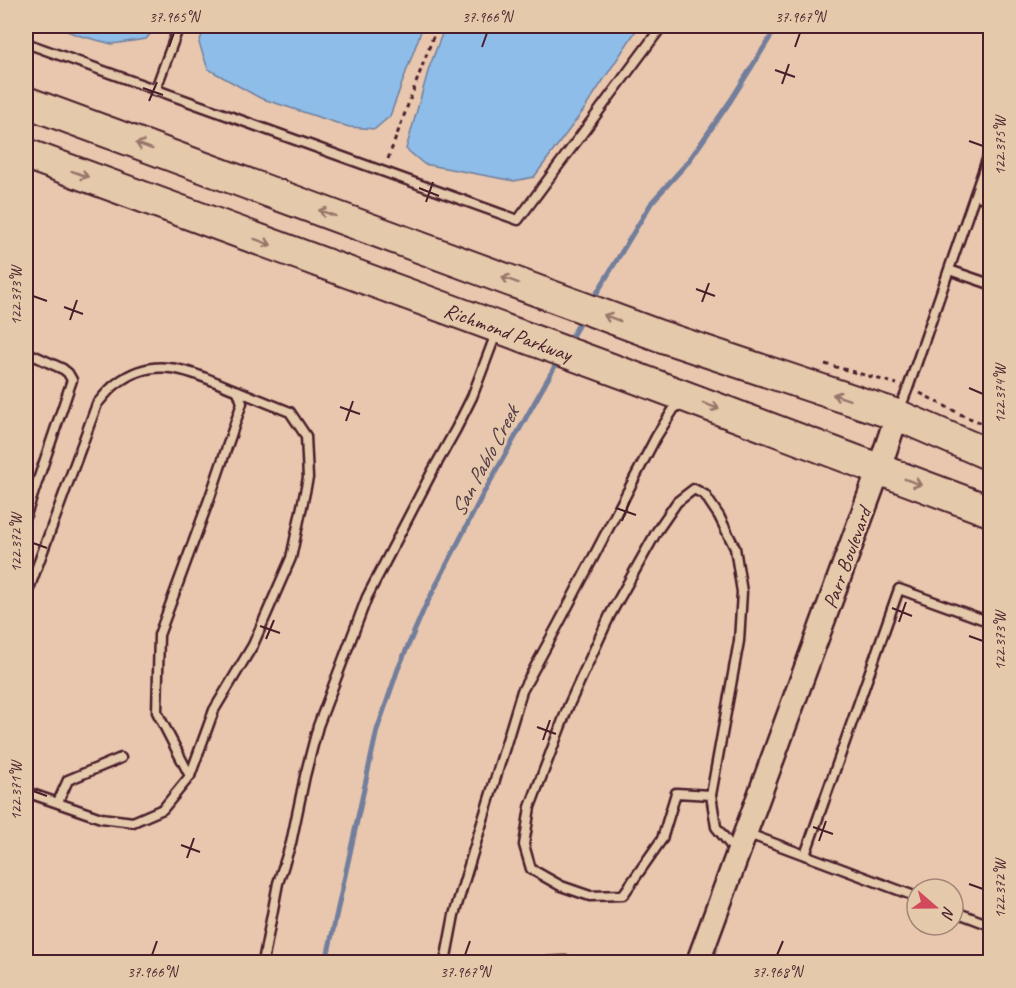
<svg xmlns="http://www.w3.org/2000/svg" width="1016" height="988" font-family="Caveat,sans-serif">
	<rect width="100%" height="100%" fill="#e8c7ae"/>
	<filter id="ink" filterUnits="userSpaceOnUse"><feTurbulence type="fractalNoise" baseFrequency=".0167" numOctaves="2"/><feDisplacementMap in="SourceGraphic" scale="12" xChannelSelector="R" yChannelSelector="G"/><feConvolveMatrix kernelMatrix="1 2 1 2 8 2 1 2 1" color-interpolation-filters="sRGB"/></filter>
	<g filter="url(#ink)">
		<!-- water -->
		<g fill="#8dbde8" stroke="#727e9c" stroke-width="1.5">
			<path d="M55,26h102l-11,13 -34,5 -35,-9z"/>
			<path d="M205,26h218l-33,90 -15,13 -26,-2 -89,-29 -52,-29 -9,-26z"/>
			<path d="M445,26h194l-56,85 -49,66 -20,4 -90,-17 -18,-15 23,-81z"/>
		</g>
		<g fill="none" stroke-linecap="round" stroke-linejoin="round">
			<!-- stream -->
			<g stroke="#727e9c" stroke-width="5">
				<path d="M592,301l60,-99 36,-40 43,-62 40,-64 10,-10"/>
				<path d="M568,343l15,-26"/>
				<path d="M326,962l51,-232 21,-61 26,-60 58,-113 77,-137"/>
			</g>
			<!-- lane casing -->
			<g stroke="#4a1f2b" stroke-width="13">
				<g id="lane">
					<path d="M26,43l492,177 144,-194"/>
					<path d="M155,91l24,-65"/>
					<path d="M975,195l15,5"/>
					<path d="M949,270l41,14"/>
					<path d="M26,352l37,17 5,4 4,7 -46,135"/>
					<path d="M899,411l9,-23 82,-237"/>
					<path d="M26,597l71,-193c6,-7 12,-15 19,-20 42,-33 80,-9 122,7l4,12 -32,94 -51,138 -2,77 33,64 -27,33 -30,13 -32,-4 -75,-26"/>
					<path d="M190,776l24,-66 39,-65 38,-87 17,-80 -2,-42 -16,-24 -52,-21"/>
					<path d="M711,795l-35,-2 -14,46 -39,56 -33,1 -29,-10 -30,-17 -7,-24 6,-38 38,-100 42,-92 47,-84 20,-29 17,-13 11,6 14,21 16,32 7,44 -3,49 -28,154 5,32 20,25"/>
					<path d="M58,802l10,-22 53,-22"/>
					<path d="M746,833l171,64"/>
					<path d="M805,855l94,-266 91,33"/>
					<path d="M953,911l37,14"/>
					<path d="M263,962l15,-79 13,-40 14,-67 13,-50 49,-129 65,-125 24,-43 16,-32 25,-66"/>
					<path d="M445,962l9,-47 68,-224 37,-68 97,-186 24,-38"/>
					<path d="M542,962l23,-1 6,1"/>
				</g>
			</g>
			<!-- secondary casing -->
			<g stroke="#4a1f2b" stroke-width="27">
				<path id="secondary" d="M698,962l181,-493 18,-54"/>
			</g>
			<!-- highway casing -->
			<g stroke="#4a1f2b" stroke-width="34">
				<g id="highway">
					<path d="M26,102l634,234 237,79 93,40"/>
					<path d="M26,154l610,224 354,133"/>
				</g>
			</g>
			<!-- path -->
			<g stroke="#4a1f2b" stroke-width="3" stroke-dasharray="4.5 4.5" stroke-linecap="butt">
				<path d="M388,159l49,-133"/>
				<path d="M825,364l72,20"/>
				<path d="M920,393l44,23 26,10"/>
			</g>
			<!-- lane -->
			<use href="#lane" stroke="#e4c9ab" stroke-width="8"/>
			<!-- secondary -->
			<use href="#secondary" stroke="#e4c9ab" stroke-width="22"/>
			<!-- highway -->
			<use href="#highway" stroke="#e4c9ab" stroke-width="30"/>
		</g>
		<!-- one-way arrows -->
		<defs><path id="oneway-shaft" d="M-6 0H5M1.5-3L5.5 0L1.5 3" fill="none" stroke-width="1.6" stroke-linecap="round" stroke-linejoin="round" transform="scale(1.5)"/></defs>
		<g stroke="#97746b">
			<use href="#oneway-shaft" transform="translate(144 146) rotate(-160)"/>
			<use href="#oneway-shaft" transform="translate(80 174) rotate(20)"/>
			<use href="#oneway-shaft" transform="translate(327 213) rotate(-160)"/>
			<use href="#oneway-shaft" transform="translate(263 242) rotate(20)"/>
			<use href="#oneway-shaft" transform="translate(510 280) rotate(-160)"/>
			<use href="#oneway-shaft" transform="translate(612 318) rotate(-159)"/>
			<use href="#oneway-shaft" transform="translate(841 397) rotate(-161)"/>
			<use href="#oneway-shaft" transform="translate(711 406) rotate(20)"/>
			<use href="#oneway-shaft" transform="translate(913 482) rotate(21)"/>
		</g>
	</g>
	<!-- ticks -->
	<path fill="none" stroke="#4a1f2b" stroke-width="2" d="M169,47l5,-14M482,47l5,-14M795,47l5,-14M775,70l20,7M782,84l7,-20M143,88l20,7M149,101l8,-19M969,141l14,5M419,188l20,8M426,202l7,-20M696,289l19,7M33,296l14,5M702,302l7,-19M64,307l19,7M70,320l7,-20M969,388l14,6M340,407l20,7M346,421l7,-20M616,508l20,7M622,521l8,-20M33,543l14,5M892,608l20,8M899,622l7,-20M260,626l20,7M969,636l14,5M266,639l8,-19M537,727l19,7M543,740l7,-20M33,791l14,5M813,827l20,7M819,841l7,-20M181,845l19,7M187,858l7,-20M969,884l14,5M152,955l5,-14M465,955l5,-14M777,955l6,-14"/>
	<g text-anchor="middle" stroke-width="4.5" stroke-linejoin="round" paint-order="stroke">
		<!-- street labels -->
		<g font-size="21" fill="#4a1f2b" stroke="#e4c9ab">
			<text transform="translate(508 332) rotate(20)" y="7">Richmond Parkway</text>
			<text transform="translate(847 558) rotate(-70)" y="7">Parr Boulevard</text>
		</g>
		<!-- water labels -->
		<g font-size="22" font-style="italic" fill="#543747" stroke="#e4c9ab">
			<text transform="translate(484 461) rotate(-62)" y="8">San Pablo Creek</text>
		</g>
	</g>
	<!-- margin -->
	<rect width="1016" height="988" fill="none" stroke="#e4c9ab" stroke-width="66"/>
	<!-- north arrow -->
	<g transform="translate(935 907) rotate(110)"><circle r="28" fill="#e4c9ab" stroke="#a68578" stroke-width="1.5"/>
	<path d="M0-4.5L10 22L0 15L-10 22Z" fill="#d1495b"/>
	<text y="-9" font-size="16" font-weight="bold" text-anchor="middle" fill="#4a1f2b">N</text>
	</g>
	<rect x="33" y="33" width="950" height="922" fill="none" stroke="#4a1f2b" stroke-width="2"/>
	<g font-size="15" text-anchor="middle" fill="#4a1f2b">
		<text x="174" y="22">37.965°N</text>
		<text x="487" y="22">37.966°N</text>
		<text x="800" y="22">37.967°N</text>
		<text transform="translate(1000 146) rotate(-90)" y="5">122.375°W</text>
		<text transform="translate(16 296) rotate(-90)" y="5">122.373°W</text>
		<text transform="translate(1000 394) rotate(-90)" y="5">122.374°W</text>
		<text transform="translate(16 543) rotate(-90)" y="5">122.372°W</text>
		<text transform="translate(1000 641) rotate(-90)" y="5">122.373°W</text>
		<text transform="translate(16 791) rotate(-90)" y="5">122.371°W</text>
		<text transform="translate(1000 889) rotate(-90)" y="5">122.372°W</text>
		<text x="152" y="977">37.966°N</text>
		<text x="465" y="977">37.967°N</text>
		<text x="777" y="977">37.968°N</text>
	</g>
</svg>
